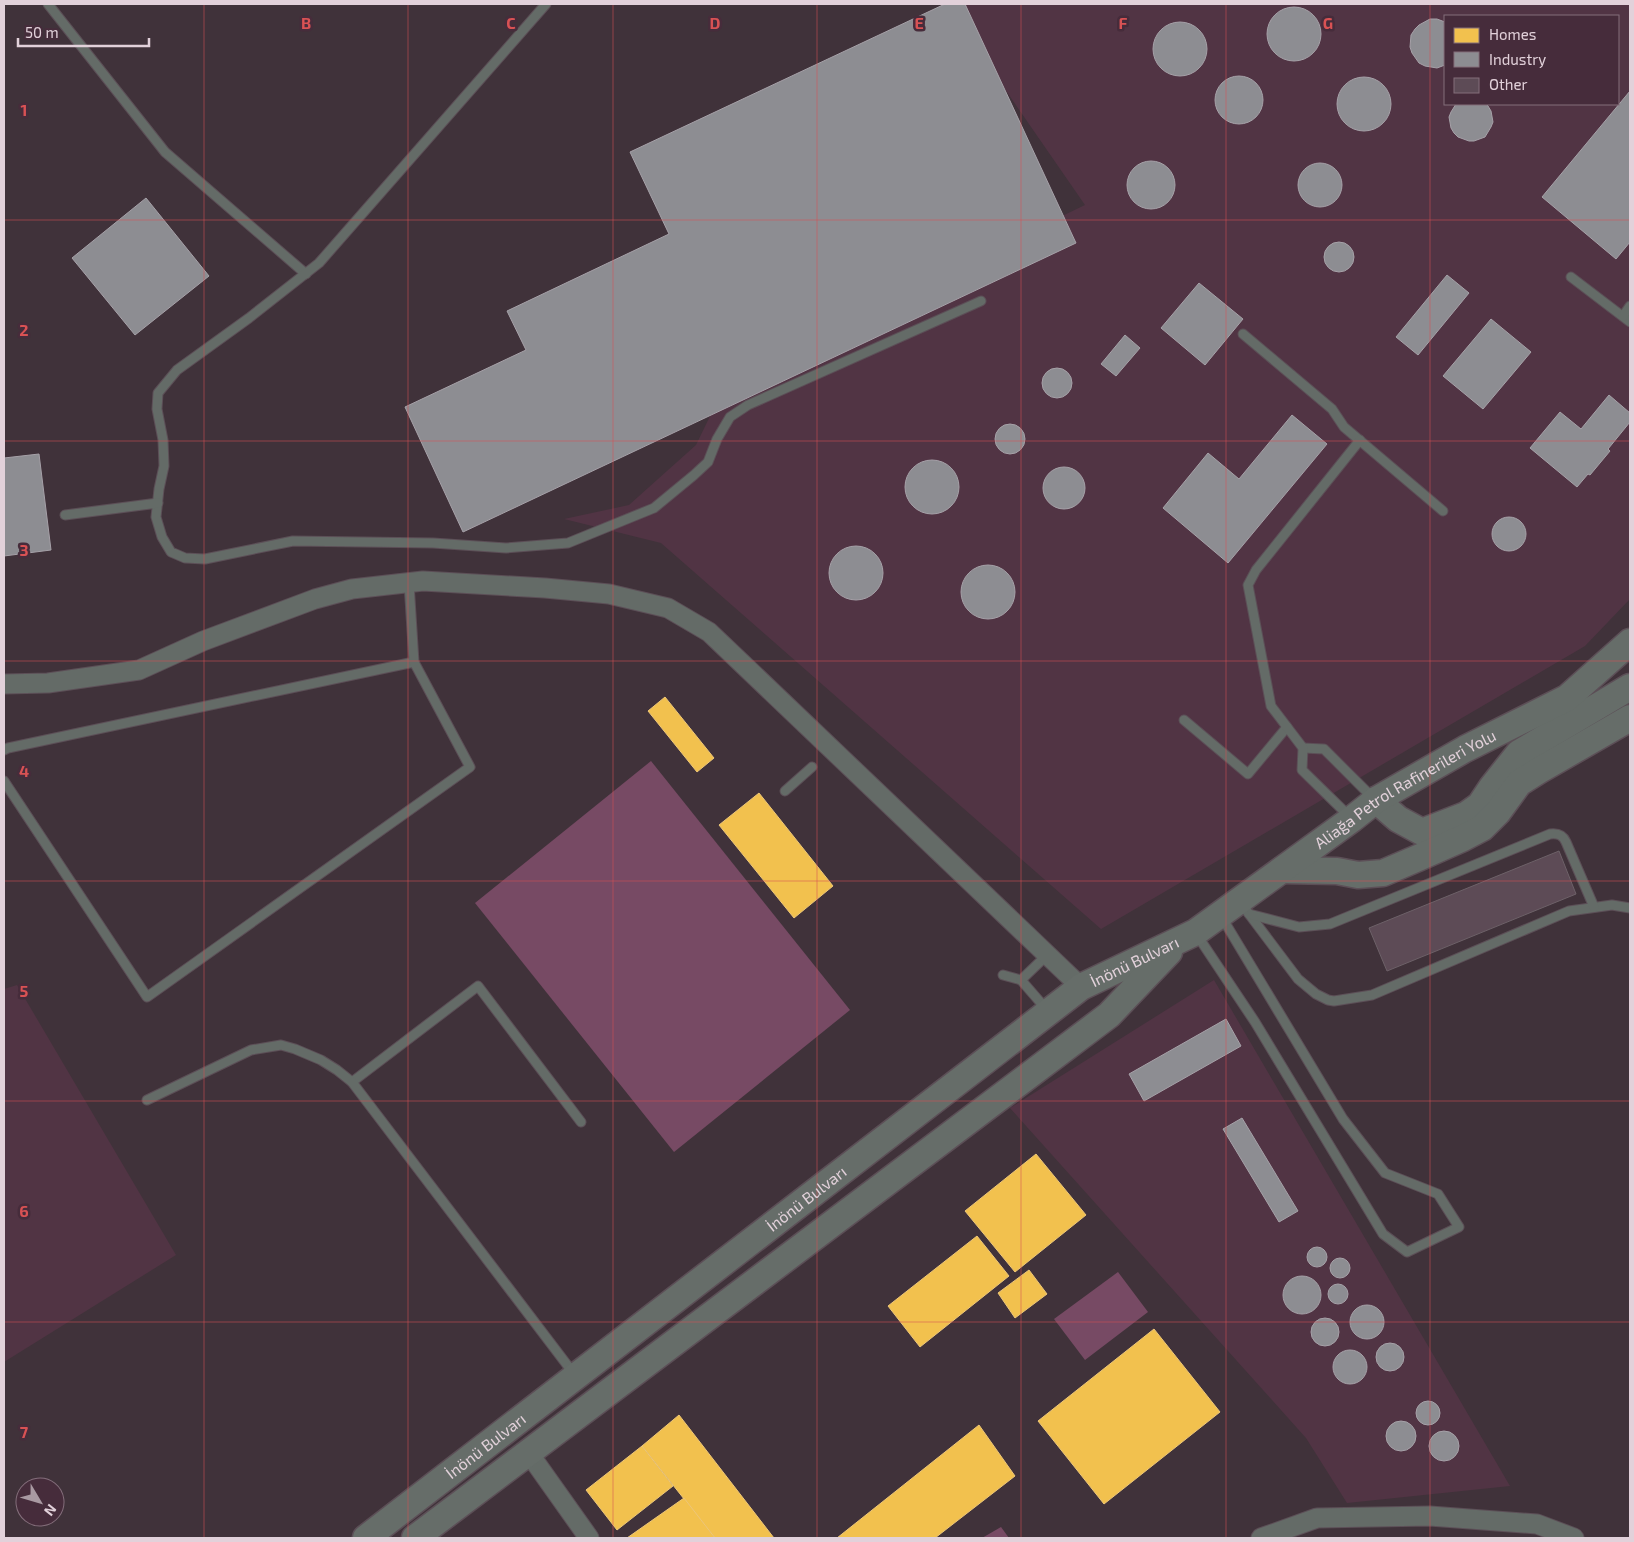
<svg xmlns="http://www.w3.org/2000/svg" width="1634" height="1542" font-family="'Exo 2',sans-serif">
	<rect width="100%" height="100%" fill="#40323a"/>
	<!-- built -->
	<g fill="#513444" fill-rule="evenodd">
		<path d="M946,4h684v595l-45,47 -484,283 -440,-386 -97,-24 65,-14 67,-60 33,-68 356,-172zM1445,16h173v88h-173z"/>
		<path d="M1214,980l296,506 -163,17 -41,-65 -296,-330z"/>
		<path d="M17,985l159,270 -172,107v-373z"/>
	</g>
	<!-- green -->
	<g fill="#774a64">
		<path d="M651,761l199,249 -176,142 -199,-249z"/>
		<path d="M1118,1272l30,40 -63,48 -31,-41z"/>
		<path d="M1001,1527l8,11h-27z"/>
	</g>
	<!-- homes -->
	<g fill="#f2c14e" stroke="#edc678">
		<path d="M665,697l49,61 -17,14 -49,-61z"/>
		<path d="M759,793l74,93 -39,32 -75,-93z"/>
		<path d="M1036,1154l50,61 -71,57 -50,-61z"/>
		<path d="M977,1236l32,40 -89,71 -32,-41z"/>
		<path d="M1029,1270l18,24 -32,24 -17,-25z"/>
		<path d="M1154,1329l66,83 -116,92 -66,-83z"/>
		<path d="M679,1415l95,123h-59l-73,-92z"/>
		<path d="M979,1425l36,51 -80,62h-98z"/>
		<path d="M642,1446l31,40 -56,44 -31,-40z"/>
		<path d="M684,1498l31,40h-88z"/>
	</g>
	<!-- industry -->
	<g fill="#8d8d92" stroke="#a6a1a8">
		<path d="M945,4h20l111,239 -613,289 -58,-125 121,-57 -19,-39 162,-77 -39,-82z"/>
		<circle cx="1294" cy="34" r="27"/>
		<path d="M1430,19h7l8,3v43l-8,3 -12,-2 -6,-3 -7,-10 -2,-6 1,-12 4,-6 4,-4z"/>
		<circle cx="1180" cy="49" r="27"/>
		<circle cx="1239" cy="100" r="24"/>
		<circle cx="1364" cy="104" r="27"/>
		<path d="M1630,91v151l-14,17 -74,-62z"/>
		<path d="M1456,104h30l2,2 3,5 2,11 -2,5 -6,10 -11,4h-5l-11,-4 -4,-4 -3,-5 -2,-11 2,-5z"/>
		<circle cx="1151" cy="185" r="24"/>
		<circle cx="1320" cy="185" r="22"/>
		<path d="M146,198l63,78 -74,59 -63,-77z"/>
		<circle cx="1339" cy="257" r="15"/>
		<path d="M1447,275l22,18 -51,62 -22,-18z"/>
		<path d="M1199,283l44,36 -38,46 -44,-37z"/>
		<path d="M1491,319l40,33 -48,57 -40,-33z"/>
		<path d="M1125,335l15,13 -24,28 -15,-12z"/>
		<circle cx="1057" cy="383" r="15"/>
		<path d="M1609,395l21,18v9l-22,27 2,2 -20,24 -2,-1 -11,13 -47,-39 30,-36 21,17z"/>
		<path d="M1292,415l35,29 -99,119 -65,-55 45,-55 31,26z"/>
		<circle cx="1010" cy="439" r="15"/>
		<path d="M39,454l12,96 -47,6v-98z"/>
		<circle cx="932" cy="487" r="27"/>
		<circle cx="1064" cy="488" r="21"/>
		<circle cx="1509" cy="534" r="17"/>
		<circle cx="856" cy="573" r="27"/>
		<circle cx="988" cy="592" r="27"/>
		<path d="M1226,1019l15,27 -97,55 -15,-27z"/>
		<path d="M1242,1118l56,93 -19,11 -56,-93z"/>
		<circle cx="1317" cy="1257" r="10"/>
		<circle cx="1340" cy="1268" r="10"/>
		<circle cx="1302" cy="1295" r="19"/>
		<circle cx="1338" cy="1294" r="10"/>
		<circle cx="1367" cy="1322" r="17"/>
		<circle cx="1325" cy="1332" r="14"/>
		<circle cx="1390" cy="1357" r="14"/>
		<circle cx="1350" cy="1367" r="17"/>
		<circle cx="1428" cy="1413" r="12"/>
		<circle cx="1401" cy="1436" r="15"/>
		<circle cx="1444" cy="1446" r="15"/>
	</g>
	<!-- building -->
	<path fill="#5d4b56" stroke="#6d6168" d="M1559,851l17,43 -189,77 -18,-43z"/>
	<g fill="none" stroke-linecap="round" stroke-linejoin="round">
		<!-- lane casing -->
		<g stroke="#5c4f57" stroke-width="11">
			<g id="lane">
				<path d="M48,4l117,148 141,122"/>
				<path d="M546,4l-227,259 -70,55 -72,52 -19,23 -1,16 6,31 1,26 -5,23 -3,28 6,20 9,15 14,6 20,1 88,-18 140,2 73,5 62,-5 86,-35 40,-33 14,-13 9,-23 13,-22 18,-12 233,-104"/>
				<path d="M1571,277l59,45"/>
				<path d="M1623,316l7,-10"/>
				<path d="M1243,334l89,75 12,18 99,84"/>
				<path d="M65,515l93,-12"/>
				<path d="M1184,720l64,54 39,-47"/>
				<path d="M1303,748l21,1 50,50"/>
				<path d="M4,750l4,-2 406,-86"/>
				<path d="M4,781l143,216 323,-230 -56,-105 -5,-79"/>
				<path d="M785,791l27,-24"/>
				<path d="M1350,817l-48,-47 1,-22 -32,-42 -23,-121 8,-15 104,-130"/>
				<path d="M1240,902l58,77 18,15 12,6 6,1 38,-6 197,-84 43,-6 18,3"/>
				<path d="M1249,914l50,13 31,-3 220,-90c8,-1 13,1 16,8l28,65"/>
				<path d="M1197,935l58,87 128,212 24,18 52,-25 -21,-33 -53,-21 -42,-54 -122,-203"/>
				<path d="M1003,975l18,5 26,30"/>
				<path d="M1021,980l26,-25"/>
				<path d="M352,1082l126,-96 103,136"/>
				<path d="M147,1100l104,-50 30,-5 14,4 26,11 16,10 15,12 222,292"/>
			</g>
		</g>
		<!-- street casing -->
		<g stroke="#5c4f57" stroke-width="21">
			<g id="street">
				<path d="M4,684l44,-1 91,-13 64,-29 112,-42 37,-10 71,-8 122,7 64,6 59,14 41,24 372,355"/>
				<path d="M528,1452l61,86"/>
				<path d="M1261,1538l56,-20 113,-2 107,8 37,14"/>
			</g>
		</g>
		<!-- secondary casing -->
		<g stroke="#5c4f57" stroke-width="29">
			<g id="secondary">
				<path d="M1376,800l22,19 24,13 44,-17 14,-10 12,-18 27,-34 111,-66"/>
				<path d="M1282,870l55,1 21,4 25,-2 35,-15 45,-20 19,-10 16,-16 21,-29 19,-12 92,-53"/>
				<path id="s1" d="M366,1538l715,-551 115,-55 156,-113 24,-19 89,-51 102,-51 63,-56"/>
				<path d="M415,1538l694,-523 60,-63"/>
			</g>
		</g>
		<!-- lane -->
		<use href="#lane" stroke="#646b67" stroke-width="9"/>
		<!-- street -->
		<use href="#street" stroke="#646b67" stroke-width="19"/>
		<!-- secondary -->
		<use href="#secondary" stroke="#666d69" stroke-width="26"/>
	</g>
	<!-- grid -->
	<path fill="none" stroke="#d95254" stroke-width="1" stroke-opacity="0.55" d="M204,4v1534M408,4v1534M613,4v1534M817,4v1534M1021,4v1534M1226,4v1534M1430,4v1534M4,220h1626M4,441h1626M4,661h1626M4,881h1626M4,1101h1626M4,1322h1626"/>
	<g text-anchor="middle" stroke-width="5" stroke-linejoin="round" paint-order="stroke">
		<!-- street labels -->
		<g font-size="16" fill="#e2d1da" stroke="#462c3b">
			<text dy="6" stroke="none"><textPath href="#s1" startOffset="1284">Aliağa Petrol Rafinerileri Yolu</textPath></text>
			<text dy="6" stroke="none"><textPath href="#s1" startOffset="962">İnönü Bulvarı</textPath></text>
			<text dy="6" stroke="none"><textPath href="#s1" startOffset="556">İnönü Bulvarı</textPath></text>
			<text dy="6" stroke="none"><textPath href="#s1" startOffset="151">İnönü Bulvarı</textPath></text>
		</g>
	</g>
	<g font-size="16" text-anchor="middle" font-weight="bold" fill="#d95254" stroke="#462c3b" stroke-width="5" stroke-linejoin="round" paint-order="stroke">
		<text x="306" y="29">B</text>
		<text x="511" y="29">C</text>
		<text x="715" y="29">D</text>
		<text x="919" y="29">E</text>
		<text x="1123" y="29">F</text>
		<text x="1328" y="29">G</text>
		<text x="24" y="116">1</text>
		<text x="24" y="336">2</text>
		<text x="24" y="556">3</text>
		<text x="24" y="777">4</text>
		<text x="24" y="997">5</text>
		<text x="24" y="1217">6</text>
		<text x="24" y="1438">7</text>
	</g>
	<!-- border -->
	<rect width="1634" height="1542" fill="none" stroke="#e2d1da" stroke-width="10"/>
	<!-- legend -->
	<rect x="1444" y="15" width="175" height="90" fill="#462c3b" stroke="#846e7b"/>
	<rect x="1454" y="28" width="25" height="15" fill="#f2c14e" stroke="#846e7b"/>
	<text x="1489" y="40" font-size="15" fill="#e2d1da">Homes</text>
	<rect x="1454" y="52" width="25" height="15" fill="#8d8d92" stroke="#846e7b"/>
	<text x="1489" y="65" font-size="15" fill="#e2d1da">Industry</text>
	<rect x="1454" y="78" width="25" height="15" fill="#5d4b56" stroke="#846e7b"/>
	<text x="1489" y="90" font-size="15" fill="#e2d1da">Other</text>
	<!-- north arrow -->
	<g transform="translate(40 1502) rotate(128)"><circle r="24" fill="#462c3b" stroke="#846e7b"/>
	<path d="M0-4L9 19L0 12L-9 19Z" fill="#a999a2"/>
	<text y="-8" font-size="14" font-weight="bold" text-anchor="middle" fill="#e2d1da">N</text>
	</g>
	<!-- scale -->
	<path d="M18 38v8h131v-8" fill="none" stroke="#e2d1da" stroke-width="2.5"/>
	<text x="25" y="38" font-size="15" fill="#e2d1da" stroke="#462c3b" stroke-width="4" paint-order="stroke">50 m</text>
</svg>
